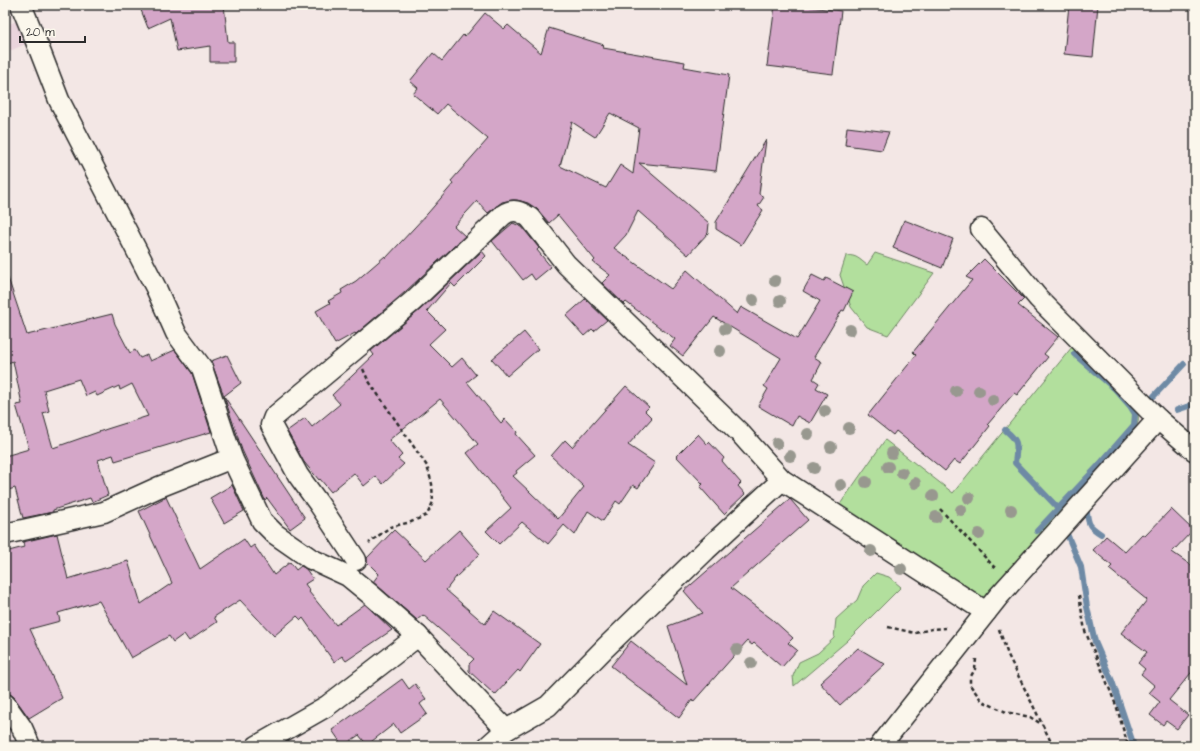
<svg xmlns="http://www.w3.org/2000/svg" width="1200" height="751" font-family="'Architects Daughter',sans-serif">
	<rect width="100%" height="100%" fill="#f3e7e5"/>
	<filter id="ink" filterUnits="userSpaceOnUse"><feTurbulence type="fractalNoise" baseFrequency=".025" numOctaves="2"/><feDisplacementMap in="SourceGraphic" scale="8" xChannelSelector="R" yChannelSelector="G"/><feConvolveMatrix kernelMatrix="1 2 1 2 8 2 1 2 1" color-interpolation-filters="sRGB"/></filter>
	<g filter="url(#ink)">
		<!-- built -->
		<path fill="#ead4dc" d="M19,20l9,23 -23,10v-27z"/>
		<!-- green -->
		<g fill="#b2df9d" stroke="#6e8564">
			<path d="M875,253l59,20 -46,62 -21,-8 -16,-20 -11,-32 6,-19c10,-2 14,4 21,9z"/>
			<path d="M1072,347l63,57c5,15 5,18 -4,31l-88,96 -1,11 -22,25 -38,34 -146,-91 49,-70 68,53z"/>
			<path d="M876,573l13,4 12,10 -54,54 -53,45 -1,-10 6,-14 19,-9 16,-15 2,-19 21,-19 6,-14z"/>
		</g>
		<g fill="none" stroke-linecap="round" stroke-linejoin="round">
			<!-- stream -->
			<g stroke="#6e8aa5" stroke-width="6">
				<path d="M1154,396l30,-32"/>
				<path d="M1177,410l18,-6"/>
				<path d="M1005,430c15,12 12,15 10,33l43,45"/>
				<path d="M1087,512c1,13 3,15 14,22"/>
				<path d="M1037,531l62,-66 35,-40 1,-11 -5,-8 -15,-17 -41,-35"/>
				<path d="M1067,534l14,33 6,40 8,35 17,39 22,65"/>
			</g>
		</g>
		<!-- building -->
		<g fill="#d4a6c8" stroke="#2b2b2b" fill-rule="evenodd">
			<path d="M139,5h85l4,37h6v20h-24v-16l-33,5 -7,-33 -22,10z"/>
			<path d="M775,5h36l-1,2 31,4 -8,63 -66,-8z"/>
			<path d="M1069,5h29l-5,52 -29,-3z"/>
			<path d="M485,13l19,16 4,-4 33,28 8,-25 55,17 -1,3 82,14 -1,5 45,8 -13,96 -77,-8 70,60 -1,10 -20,22 -50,-44 -12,24 -12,13 57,41 16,-19 50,44 4,-7 56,32 23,-38 -17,-10 9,-16 12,6 2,-3 27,14 -9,19 -2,-1 -28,47 8,5 -9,17 6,4 -3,5 11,6 -17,29 -13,-7 -5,10 -34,-20 10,-17 -4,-3 17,-28 -67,-41 -31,39 -13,-10 5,-7 -49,-37 -2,2 -22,-21 8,-8 -17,-13 2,-2 -37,-45 -9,8 -12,-14 -9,-6 -11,-3h-5l-10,2 -14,11 -11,-12 -23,25 11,10 -60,56 -49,42 -1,-1 -20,11 -19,-33 14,-8 -2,-2 14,-8 -1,-3 15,-9 29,-25 1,2 42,-45 25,-29 -2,-3 37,-42 -42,-35 -9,10 -24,-20 5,-6 -8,-7 23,-28 9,8 21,-26 2,2zM610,113l29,15 -6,46 -13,-9 -14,23 -46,-22 12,-44 23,15z"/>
			<path d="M847,127l42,5 -7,18 -37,-5z"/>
			<path d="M766,140l-7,54 5,3 -6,9 5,4 -22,35 -25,-16v-7z"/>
			<path d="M904,220l49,19 -11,29 -49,-20z"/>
			<path d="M513,223l9,4 17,21 -2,2 14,17 -16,13 -4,-6 -8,6 -31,-39z"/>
			<path d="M482,251l4,5 -31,31 -4,-4 -24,28 18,18 -16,15 23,23 10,-9 14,17 -9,7 34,41 4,-4 12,13 -1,2 19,21 -19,16 1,2 -4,3 17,16 28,27 26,-32 -33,-31 14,-16 7,7 54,-61 23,21 -4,4 7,7 -24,27 27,18 -17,25 -5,-3 -13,19 -4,-3 -13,20 -15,-10 -13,24 -11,-10 -16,19 -26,-22 -23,22 -13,-13 25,-23 -44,-55 11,-9 -38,-45 -51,41 13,15 -4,4 6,5 -21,20 -7,-8 -12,10 -10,-13 -23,19 -11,-13 -1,1 -15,-18 -17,-31 18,-13 7,9 28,-23 -8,-9 42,-40 -3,-4 50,-42z"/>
			<path d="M984,259l40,40 -6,6 40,32 -14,17 4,3 -31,38 -3,-2 -26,31 2,2 -30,38 -6,-4 -9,11 -49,-40 -3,4 -25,-20 48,-60 -3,-3 59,-72 -6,-3z"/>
			<path d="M8,278l19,57 85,-21 3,10 15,29 5,-3 5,8 7,-3 3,6 25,-11 17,23 19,59 -96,29 -2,-6 -15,5 10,35 -16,7 -2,-4 -37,12v2l-30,6 -8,-30 -10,3v-35l24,-7 -13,-44 6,-1 -9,-43 -8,3v-85zM79,379l7,17 9,-4 2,4 22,-10 1,4 12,-6 16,32 -41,13 -54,19 -10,-35 6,-2 -5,-21z"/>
			<path d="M585,299l22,21 -13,11 -2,-2 -8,7 -18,-20z"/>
			<path d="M524,332l14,17 -31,27 -15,-17z"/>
			<path d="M227,355l14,28 -17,13 -13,-35z"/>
			<path d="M224,396l81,122 -15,11 -23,-31 -2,2 -23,-50z"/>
			<path d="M698,434l9,10 2,-2 15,16 -2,3 19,22 -3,3 7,8 -21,20 -24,-27 3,-3 -27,-28z"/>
			<path d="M232,485l12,26 -20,12 -14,-25z"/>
			<path d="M166,497l34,72 44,-30 6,9 4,-3 20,30 16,-13 6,8 5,-4 5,3 7,10 -8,5 5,7 -1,1 27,33 29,-21 27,26 -46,31 -4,-5 -8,6 -31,-44 -2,2 -4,-4 -23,20 -34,-36 -26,17 3,5 -28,19 -5,-7 -11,8 -4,-6 -38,22 -32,-57 -41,12 2,8 -30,8 32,69 -33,20 -15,-21 -4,-3 -5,-1v-73l4,-1 -4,-16v-51l19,-5 -1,-5 34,-8 11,45 60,-18 13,43 31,-21 -33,-72z"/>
			<path d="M790,499l18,21 -77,68 42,32 20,18 -5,5 9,7 -15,17 -28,-24 -2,2 -5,-4 -54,61 -1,-2 -13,18 -68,-52 20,-25 56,44 -19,-59 35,-13 -19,-22z"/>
			<path d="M1171,509l22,21 -21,22 23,16v100l-26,32 19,15 -11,14 -11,-8 -3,4 -13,-10 10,-13 -11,-9 6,-7 -14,-12 4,-5 -7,-6 9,-11 -26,-19 26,-33 -38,-31 3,-3 -19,-16 13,-14 19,16 17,-18 3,2z"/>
			<path d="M394,530l32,30 33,-30 21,24 -24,23 -10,13 39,34 9,-13 46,33 -20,28 -2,-2 -23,25 -26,-24v-7l5,-5 -51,-44 -6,5 -44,-38 6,-8 -12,-12v-4z"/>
			<path d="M858,648l27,16 -45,41 -20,-22z"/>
			<path d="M402,679l7,10 6,-5 11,15 -6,5 7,10 -27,19 -6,-9 -27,21 -8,-10 -16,11 -11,-16z"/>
		</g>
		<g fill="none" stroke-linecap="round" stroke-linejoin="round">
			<!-- street casing -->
			<g stroke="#2b2b2b" stroke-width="23">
				<g id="street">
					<path d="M21,5l19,46 19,49 97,188 20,45 26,35 30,90 30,63 13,13 36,25 37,17 22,18 48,42 88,94"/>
					<path d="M981,229l57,69 120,121 37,32"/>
					<path d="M5,534l99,-22 55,-25 73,-29"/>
					<path d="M356,560l-37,-56 -21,-29 -27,-50 3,-8 139,-116 90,-86c10,-7 17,-4 27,3l36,46 174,169 42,47 204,132"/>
					<path d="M5,704l17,24 8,18"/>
					<path d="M257,746l70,-40 91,-70"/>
					<path d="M488,746l18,-16 42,-24 57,-58 101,-98 76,-70"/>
					<path d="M880,746l118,-149 160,-178"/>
				</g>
			</g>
			<!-- path -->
			<g stroke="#2b2b2b" stroke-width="2.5" stroke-dasharray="4 3" stroke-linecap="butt">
				<path d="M363,369l5,11 59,86 5,18 1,18 -6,13 -16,7 -21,5 -21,16"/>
				<path d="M940,509l56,60"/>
				<path d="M1079,595l6,36 17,39 15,38 11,38"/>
				<path d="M888,627l27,6 17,-4 14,-1"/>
				<path d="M999,629l9,26 45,91"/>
				<path d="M976,659l-1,10 -5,9v7l12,16 24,11 24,5 13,8"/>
			</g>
			<!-- street -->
			<use href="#street" stroke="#fbf7ec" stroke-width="20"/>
		</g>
		<!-- trees -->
		<g fill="#98988f">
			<circle cx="775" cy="281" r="6"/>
			<circle cx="753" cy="300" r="6"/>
			<circle cx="780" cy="301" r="6"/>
			<circle cx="725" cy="329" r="6"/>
			<circle cx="850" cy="330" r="6"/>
			<circle cx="720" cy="351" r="6"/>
			<circle cx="956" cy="391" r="6"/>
			<circle cx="979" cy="391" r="6"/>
			<circle cx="993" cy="400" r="6"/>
			<circle cx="825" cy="411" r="6"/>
			<circle cx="849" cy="428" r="6"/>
			<circle cx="808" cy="434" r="6"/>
			<circle cx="777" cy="443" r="6"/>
			<circle cx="831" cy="447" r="6"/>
			<circle cx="892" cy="453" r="6"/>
			<circle cx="790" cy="456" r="6"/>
			<circle cx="888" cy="467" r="6"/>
			<circle cx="814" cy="468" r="6"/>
			<circle cx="902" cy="473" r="6"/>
			<circle cx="866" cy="482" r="6"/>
			<circle cx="915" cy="483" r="6"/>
			<circle cx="841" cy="485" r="6"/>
			<circle cx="933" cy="496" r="6"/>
			<circle cx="969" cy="498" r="6"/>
			<circle cx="961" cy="510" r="6"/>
			<circle cx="1011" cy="510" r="6"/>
			<circle cx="936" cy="517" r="6"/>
			<circle cx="979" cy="534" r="6"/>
			<circle cx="871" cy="551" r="6"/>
			<circle cx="901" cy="569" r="6"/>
			<circle cx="737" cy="650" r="6"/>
			<circle cx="751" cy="663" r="6"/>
		</g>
	</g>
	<!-- margin -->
	<rect width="1200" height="751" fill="none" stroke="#fbf7ec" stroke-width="20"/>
	<rect x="10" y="10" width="1180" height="731" fill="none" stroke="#2b2b2b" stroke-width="1.5" filter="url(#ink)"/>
	<!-- scale -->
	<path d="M20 36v6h65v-6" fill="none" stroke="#2b2b2b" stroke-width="2"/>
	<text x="26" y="36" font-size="12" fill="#2b2b2b" stroke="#fbf7ec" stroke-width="3" paint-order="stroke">20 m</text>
</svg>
